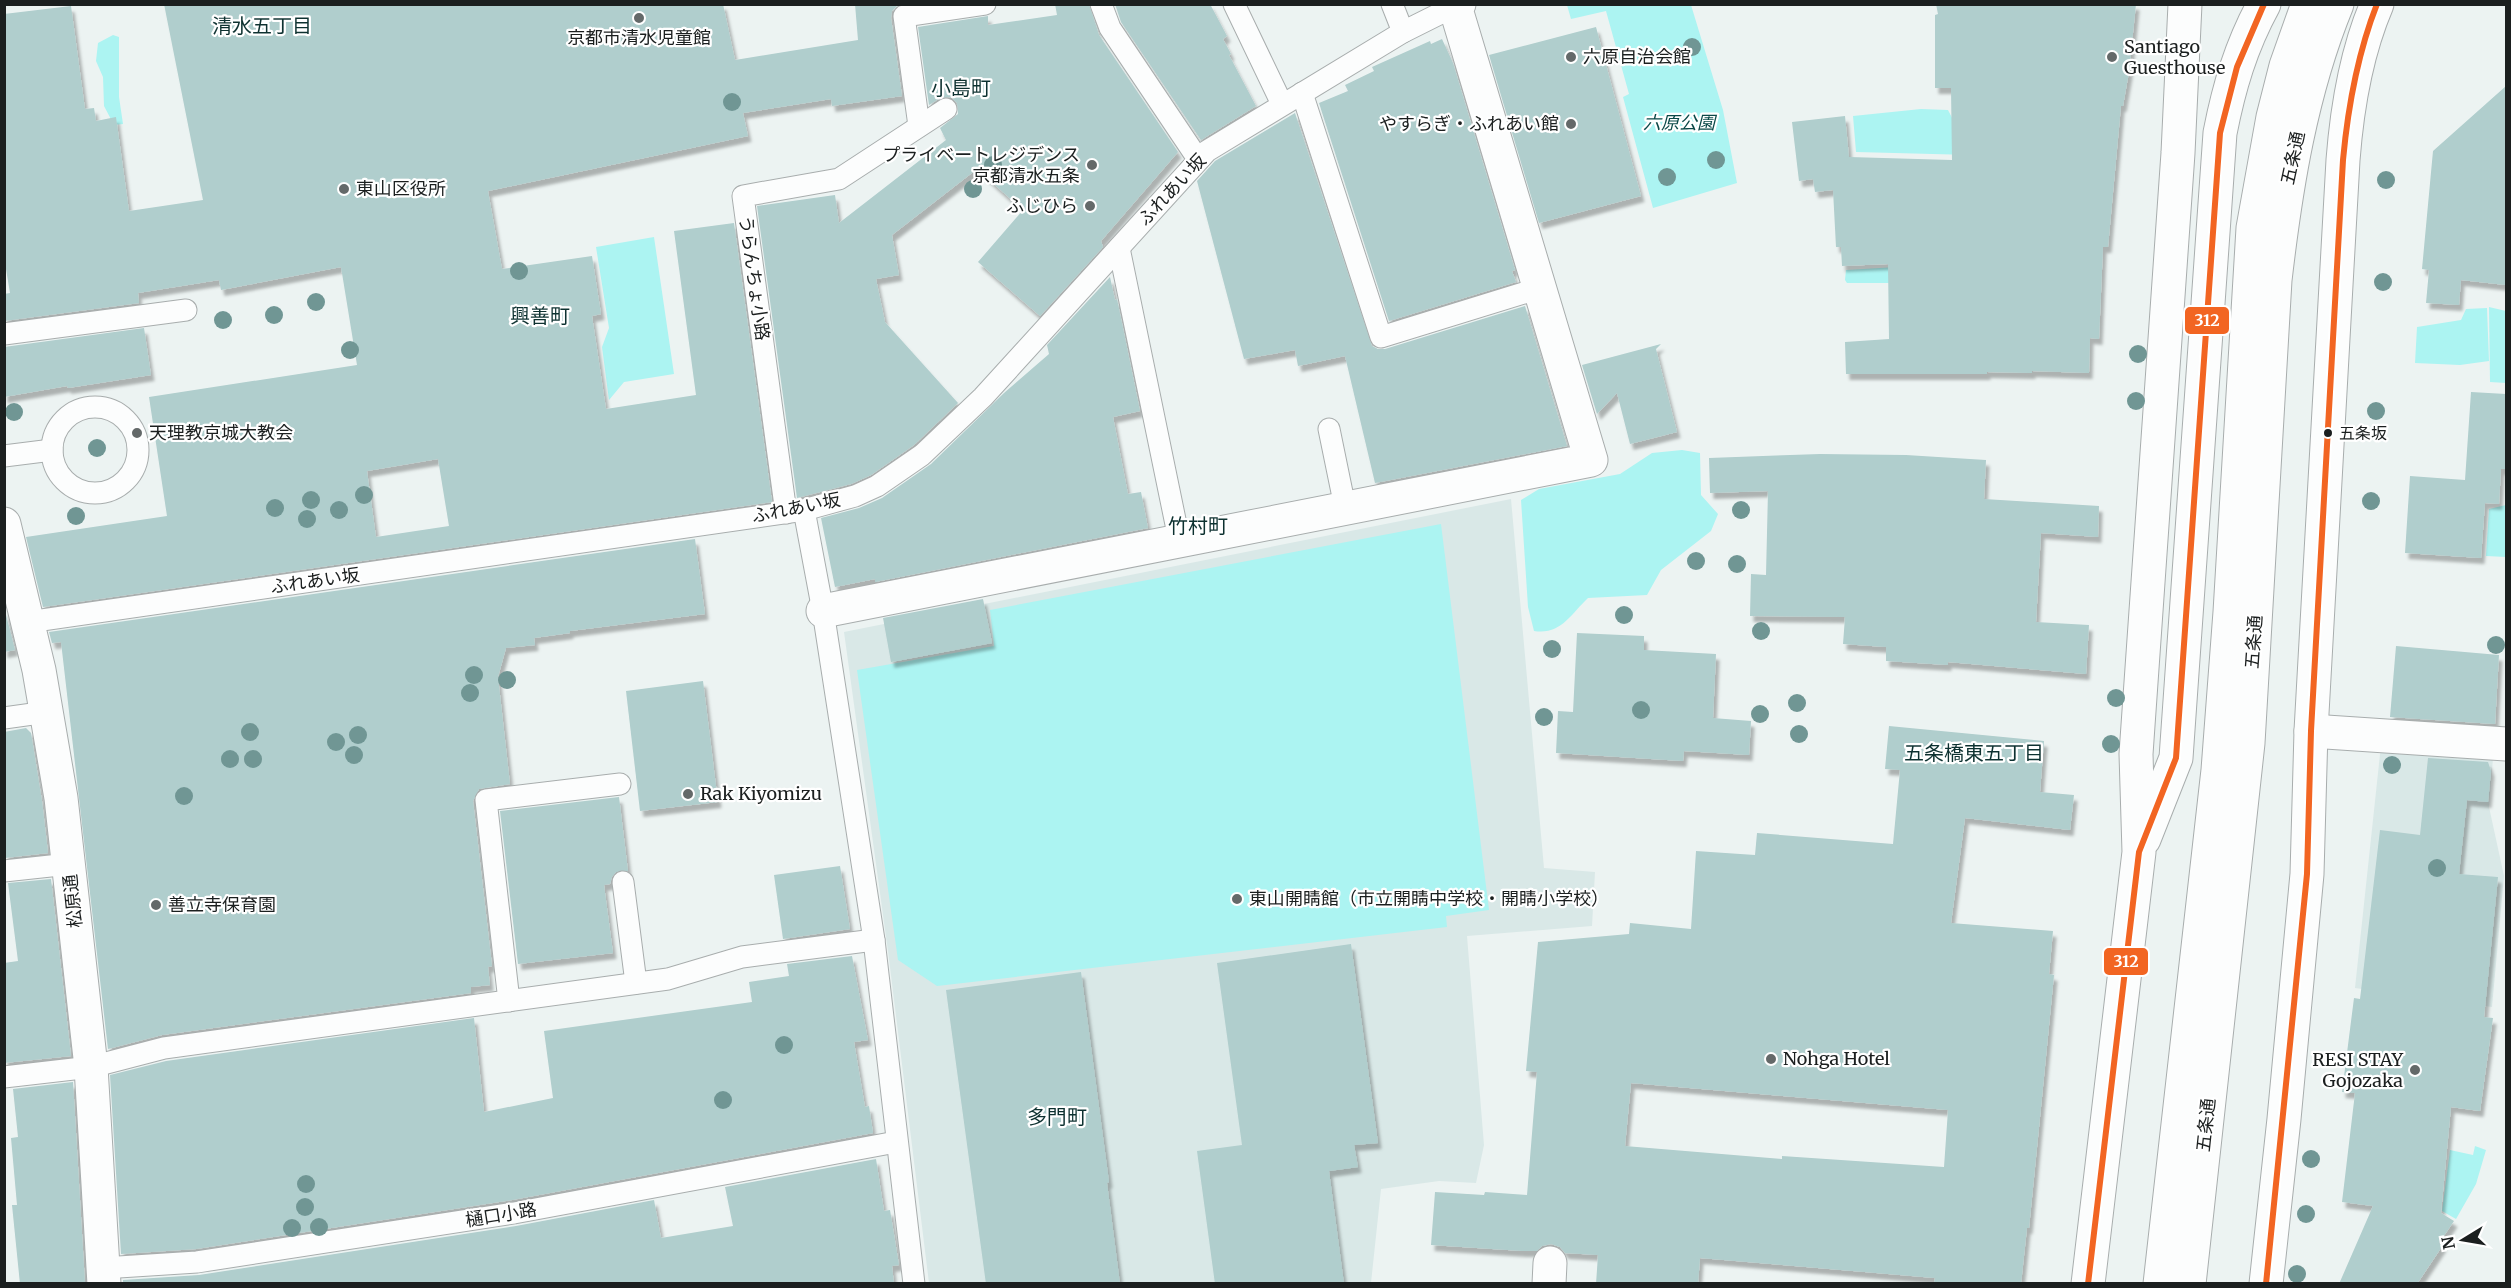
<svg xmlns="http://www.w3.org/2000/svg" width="2511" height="1288" font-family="Merriweather,'Noto Sans JP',serif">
	<defs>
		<filter id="shadow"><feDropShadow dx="3.5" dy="6" stdDeviation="1.5" flood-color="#0004"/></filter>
	</defs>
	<rect width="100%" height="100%" fill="#ecf3f2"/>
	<!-- built -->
	<g fill="#d9e8e7">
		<path d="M1511,499l33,369 51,4 -3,54 -125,10 17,209 -8,38 -37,-2 -58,8 -10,94h-442l-41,-332 -44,-319z"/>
		<path d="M2381,745l112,13 -4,49 15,69 -12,131 -137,-19z"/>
	</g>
	<!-- green -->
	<g fill="#acf4f2">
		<path d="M1567,5h124l32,105 14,73 -84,25 -30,-111 6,-3 -23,-83 -35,8z"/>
		<path d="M113,35l6,2v60l4,27 -9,1 -10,-19 -1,-29 -7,-16 2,-18z"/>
		<path d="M1921,109l27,1 23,45 -115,-3 -3,-36z"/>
		<path d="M654,237l20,137 -50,8 -15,18 -7,-53 7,-19 -13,-81z"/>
		<path d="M1913,266l15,17h-81l-2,-3 1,-10z"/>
		<path d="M2489,307l17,4v72l-16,-1z"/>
		<path d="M2487,308l2,53 -29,4 -45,-2 2,-36 44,-7 5,-11z"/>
		<path d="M1682,450l18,3 1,42 17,19 -7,17 -50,39 -14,25 -59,3c-18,17 -27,37 -54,33l-6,-24 -7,-107 18,-11 81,-15 32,-21z"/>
		<path d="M2506,505v52l-20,-1 3,-47z"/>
		<path d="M1441,524l48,386 -43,6 1,11 -510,59 -39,-26 -41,-290 137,-24 -4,-36z"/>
		<path d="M2475,1146l11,4 -10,34 -20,35 -14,-8 8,-61 23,5z"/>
	</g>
	<!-- building -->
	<g fill="#b0cecd" fill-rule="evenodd" filter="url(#shadow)">
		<path d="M164,4h559l12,56 123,-20 -3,-36h44l-7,7 -1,7 11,78 -70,10 -1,-7 -88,14 5,23 -260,55 14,78 90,-13 9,58 -9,2 14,93 90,-14 -22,-164 60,-8 38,279 -729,105 -17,-70 141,-21 -18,-119 208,-32 -16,-98 -120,23 -2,-10 -81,13 1,10 -135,18v-27l6,-1 -6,-36v-243l67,-8 14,103 9,-1 2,13 20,-4 13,94 74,-11zM438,459l11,67 -73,11 -9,-66z"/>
		<path d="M1055,4h34l10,31 79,117 -77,89 2,6 -63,69 -62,-54 45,-52 -46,-41 -85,66 7,40 -23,4 9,43 73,81 -44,42 -43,30 -20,9 -54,14 -40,-292 78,-11 4,28 107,-83 -6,-12 18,-14 -1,-11 -6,-6 -11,1 -11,7 -11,-78 70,-11v9l69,-10z"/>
		<path d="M1115,4h95l17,32 -4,3 8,15 -2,1 27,51 -55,34 -80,-118z"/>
		<path d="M1936,4h200l-7,68 -6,34h-2l-13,141h-5l-4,92 -9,-1 -1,35 -57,-2v2l-45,-1v2h-141l-1,-32 44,-3 -1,-75 -46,2 -1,-19h-5l-3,-57 -18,2 -2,-13 -14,2 -7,-59 53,-6 4,41 103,3 -1,-72h-16v-73l3,-1z"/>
		<path d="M1596,27l45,169 -102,27 -50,-168z"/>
		<path d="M1442,39l11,24 62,207 -3,1 4,11 -127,39 -70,-218 29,-12 -3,-6 29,-14 -2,-4 58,-26 1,3z"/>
		<path d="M2506,86v199l-45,-5 -2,25 -33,-2 3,-33 -7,-1 11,-118z"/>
		<path d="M1295,113l77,233 6,3h7l140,-43 42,140 -192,37 -30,-127 -47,10 -3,-16 -51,9 -47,-178 18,-20z"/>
		<path d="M1110,277l5,23 2,-1 23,112 -27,6 15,77 13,-2 7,36 -273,54v-3l-40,8 -14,-69 38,-10 23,-10 49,-34 73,-71 45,-39 -2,-9z"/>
		<path d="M144,328l7,47 -83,13 -1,-2 -63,11v-50z"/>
		<path d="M1661,344l-5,5 21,83 -47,12 -13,-51 -20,21 -15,-49z"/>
		<path d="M2471,392l35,2v75h-5l-2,35 -14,-1 -4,55 -76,-5 5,-77 55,4z"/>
		<path d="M1820,454l86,1 80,5 -2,39 115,7 -1,31 -57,-4 -5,89 53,3 -3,49 -138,-12v3l-62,-4v-14l-43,-3 2,-27 -95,-1 1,-42 15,1 2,-84 -58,2 -1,-35z"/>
		<path d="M695,539l10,75 -135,17v2l-36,5 1,7 -29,3 -8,29 12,107 -31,5 -6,12 19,165 -4,1 2,18 -19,2v6l-309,42 -54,14 -47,-407 -9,1 -3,-11z"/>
		<path d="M983,599l9,44 -101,19 -8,-44z"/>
		<path d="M4,607l11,43 -11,2z"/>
		<path d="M1577,633l67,3v14l72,4 -3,64 38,3 -2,34 -65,-4 -1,10 -127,-8 2,-42 15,1z"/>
		<path d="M2396,646l103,9 -4,69 -105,-7z"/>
		<path d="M703,681l15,121 -78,9 -14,-120z"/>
		<path d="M1889,726l155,15 -4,51 34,3 -4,35 -105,-12 -14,105 102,8 -4,43 5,1 -11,112 -14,141h-2l-6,56h-87l1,-6 -235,-20 -2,26h-102l2,-29 -33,-2 -5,-6 -9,-3 -9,2 -5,5h-14l-92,-6 4,-53 49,3 1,-3 42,3 10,-123 -11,-1 12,-129 91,-8 1,-11 61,6 5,-78 59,4 2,-22 136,11 7,-74 -15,-1zM1631,1083l317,27 -4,57 -162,-11v3l-157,-13z"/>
		<path d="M26,728l5,5 11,68 6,52 -43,5 -1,-126z"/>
		<path d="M2428,758l60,4 3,9 -3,31 -21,-2 -8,74 39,3 -14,140 9,1 -13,93 -29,-4 -10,106 13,8 -15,22 4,2 -26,39h-78l34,-78 -31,-4 13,-109 -13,-1 12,-94 6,1 20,-169 40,5z"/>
		<path d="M619,797l9,74 -12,1 -4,5 -2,7 -6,1 9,68 -95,11 -18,-153z"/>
		<path d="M840,866l10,63 -67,10 -9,-64z"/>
		<path d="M51,879l20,177 -67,7v-100l14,-2 -10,-78z"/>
		<path d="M1351,944l27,199 -24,2 4,22 -29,4 15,113h-129l-18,-133 45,-6 -25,-182z"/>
		<path d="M852,956l16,84 -14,2 11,65 4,-1 4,27 -361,67 -316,49 -75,5 -11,-179 56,-14 308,-43 10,94 69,-14 -9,-67 208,-29 -3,-20 40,-6 -2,-12z"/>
		<path d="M1081,972l28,210 -2,1 13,101h-134l-40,-294z"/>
		<path d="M73,1082l12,202h-65l-8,-79h5l-6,-67 7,-1 -5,-48z"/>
		<path d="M876,1159l8,52 6,-1 9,55 -7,1 2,18h-771v-4l76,-5 317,-49 138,-26 7,38 72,-12 -8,-39z"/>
	</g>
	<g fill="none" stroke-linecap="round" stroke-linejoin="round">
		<!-- service casing -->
		<g stroke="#a8adad" stroke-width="23">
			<g id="service">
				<path d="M1101,4l9,24 88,131"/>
				<path d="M1234,4l48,100"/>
				<path d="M1392,4l11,28"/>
				<path d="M1302,93l79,244 159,-49"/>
				<path d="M919,126l-15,-110 81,-12"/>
				<path d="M1119,248l60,291"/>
				<path d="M4,334l182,-24"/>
				<circle cx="95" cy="450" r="43"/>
				<path d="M1329,429l16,78"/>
				<path d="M4,456l48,-6"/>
				<path d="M804,510l19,101 51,329 40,344"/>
				<path d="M786,513l-43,-317 96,-17 107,-70"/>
				<path d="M28,622l776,-112 51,-14 22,-10 45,-31 61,-58 224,-246 196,-119 52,-26"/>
				<path d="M4,718l43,-6"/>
				<path d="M4,871l65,-7"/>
				<path d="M623,882l13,101"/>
				<path d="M509,1001l-23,-201 134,-16"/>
				<path d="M4,1077l87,-10 73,-19 504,-69 74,-22 132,-17"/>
				<path d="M103,1268l94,-6 317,-49 382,-71"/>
			</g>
		</g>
		<!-- minor casing -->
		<g stroke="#a8adad" stroke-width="35">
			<g id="minor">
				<path d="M4,524l35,146 22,128 30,269 13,217"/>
				<path d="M823,611l768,-151 -136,-454 4,-2"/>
				<path d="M2311,731l195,13"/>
				<path d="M1549,1284l1,-21"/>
			</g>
		</g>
		<!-- trunk casing -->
		<g stroke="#a8adad" stroke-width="35">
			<g id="trunk">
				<path d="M2144,839l32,-81 44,-625c9,-46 21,-87 44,-129"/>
				<path d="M2088,1284l51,-432 -3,-98 42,-601 7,-149"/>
				<path d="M2160,1284l58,-514 12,-158 23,-384 20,-111 13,-51 22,-62"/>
				<path d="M2189,1284l59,-541 27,-463c11,-94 26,-188 62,-276"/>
				<path d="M2266,1284l18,-165 23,-245 4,-143 32,-571c4,-52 13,-107 34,-156"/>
			</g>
		</g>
		<!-- service -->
		<use href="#service" stroke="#fcfdfd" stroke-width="21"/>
		<!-- minor -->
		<use href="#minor" stroke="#fcfdfd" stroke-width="33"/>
		<!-- trunk -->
		<use href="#trunk" stroke="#fcfdfd" stroke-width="33"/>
		<!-- bus-1 casing -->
		<g stroke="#fff" stroke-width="10">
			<g id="bus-1">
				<path d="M2088,1284l51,-432 37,-94 44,-625 17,-66 27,-63"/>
				<path d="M2266,1284l41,-410 4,-143 32,-571c5,-54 14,-105 34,-156"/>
			</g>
		</g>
		<!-- bus-1 -->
		<use href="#bus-1" stroke="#f26522" stroke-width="6"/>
	</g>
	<!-- trees -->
	<g fill="#709694">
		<circle cx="1692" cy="47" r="9"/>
		<circle cx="732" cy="102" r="9"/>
		<circle cx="1716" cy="160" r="9"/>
		<circle cx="993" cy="165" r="9"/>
		<circle cx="1667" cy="177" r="9"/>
		<circle cx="2386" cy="180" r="9"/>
		<circle cx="973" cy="189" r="9"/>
		<circle cx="519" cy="271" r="9"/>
		<circle cx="2383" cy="282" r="9"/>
		<circle cx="316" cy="302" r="9"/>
		<circle cx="274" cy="315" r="9"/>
		<circle cx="223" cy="320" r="9"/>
		<circle cx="350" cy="350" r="9"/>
		<circle cx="2138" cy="354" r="9"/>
		<circle cx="2136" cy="401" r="9"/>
		<circle cx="2376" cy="411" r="9"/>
		<circle cx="14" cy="412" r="9"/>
		<circle cx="97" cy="448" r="9"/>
		<circle cx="364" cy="495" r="9"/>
		<circle cx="311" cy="500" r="9"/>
		<circle cx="2371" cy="501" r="9"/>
		<circle cx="275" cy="508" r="9"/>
		<circle cx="339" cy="510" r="9"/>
		<circle cx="1741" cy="510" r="9"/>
		<circle cx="76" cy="516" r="9"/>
		<circle cx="307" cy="519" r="9"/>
		<circle cx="1696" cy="561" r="9"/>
		<circle cx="1737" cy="564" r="9"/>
		<circle cx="1624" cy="615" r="9"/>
		<circle cx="1761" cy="631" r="9"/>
		<circle cx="2496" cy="645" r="9"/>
		<circle cx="1552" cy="649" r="9"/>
		<circle cx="474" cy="675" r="9"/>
		<circle cx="507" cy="680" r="9"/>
		<circle cx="470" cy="693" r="9"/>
		<circle cx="2116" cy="698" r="9"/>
		<circle cx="1797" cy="703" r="9"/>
		<circle cx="1641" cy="710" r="9"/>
		<circle cx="1760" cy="714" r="9"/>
		<circle cx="1544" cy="717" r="9"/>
		<circle cx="250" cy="732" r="9"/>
		<circle cx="1799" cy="734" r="9"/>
		<circle cx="358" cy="735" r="9"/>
		<circle cx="336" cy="742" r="9"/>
		<circle cx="2111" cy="744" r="9"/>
		<circle cx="354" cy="755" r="9"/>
		<circle cx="230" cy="759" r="9"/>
		<circle cx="253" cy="759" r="9"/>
		<circle cx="2392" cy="765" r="9"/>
		<circle cx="184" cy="796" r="9"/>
		<circle cx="2437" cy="868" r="9"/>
		<circle cx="784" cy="1045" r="9"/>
		<circle cx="723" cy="1100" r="9"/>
		<circle cx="2311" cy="1159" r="9"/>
		<circle cx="306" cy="1184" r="9"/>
		<circle cx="305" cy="1207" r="9"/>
		<circle cx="2306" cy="1214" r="9"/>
		<circle cx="319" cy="1227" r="9"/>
		<circle cx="292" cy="1228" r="9"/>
		<circle cx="2297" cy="1274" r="9"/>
	</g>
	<!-- markers -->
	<g fill="#646969" stroke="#fff" stroke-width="2">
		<circle cx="639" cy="18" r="6"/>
		<circle cx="1571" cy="57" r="6"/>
		<circle cx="2112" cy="57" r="6"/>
		<circle cx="1571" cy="124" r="6"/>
		<circle cx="1092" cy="165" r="6"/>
		<circle cx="344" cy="189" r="6"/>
		<circle cx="1090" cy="206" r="6"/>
		<circle cx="137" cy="433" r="6"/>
		<circle cx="688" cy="794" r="6"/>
		<circle cx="1237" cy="899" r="6"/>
		<circle cx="156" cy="905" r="6"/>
		<circle cx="1771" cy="1059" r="6"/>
		<circle cx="2415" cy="1070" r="6"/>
	</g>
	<circle fill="#1b1f1f" stroke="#fff" stroke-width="2" cx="2328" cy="433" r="5"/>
	<g text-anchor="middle" stroke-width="4.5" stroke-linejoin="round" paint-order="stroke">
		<!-- bus labels -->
		<g font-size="16" fill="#1b1f1f" stroke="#fff" text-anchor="start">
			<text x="2339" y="439">五条坂</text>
		</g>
		<!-- poi labels -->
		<g font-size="18" fill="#1b1f1f" stroke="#fff" text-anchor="start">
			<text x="639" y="44" text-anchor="middle">京都市清水児童館</text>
			<text x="2124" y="53">Santiago<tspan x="2124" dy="21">Guesthouse</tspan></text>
			<text x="1583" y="63">六原自治会館</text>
			<text x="1559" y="130" text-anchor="end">やすらぎ・ふれあい館</text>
			<text x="1080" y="161" text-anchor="end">プライベートレジデンス<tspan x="1080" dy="21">京都清水五条</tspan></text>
			<text x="356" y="195">東山区役所</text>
			<text x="1078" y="212" text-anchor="end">ふじひら</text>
			<text x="149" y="439">天理教京城大教会</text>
			<text x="700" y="800">Rak Kiyomizu</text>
			<text x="1249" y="905">東山開睛館（市立開睛中学校・開睛小学校）</text>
			<text x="168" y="911">善立寺保育園</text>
			<text x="1783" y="1065">Nohga Hotel</text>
			<text x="2403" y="1066" text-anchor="end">RESI STAY<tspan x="2403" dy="21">Gojozaka</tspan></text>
		</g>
		<!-- park labels -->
		<g font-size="18" font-style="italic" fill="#0b4948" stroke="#fff">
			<text x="1679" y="129">六原公園</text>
		</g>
		<!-- street labels -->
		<g font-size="18" fill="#1b1f1f" stroke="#fff">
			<text transform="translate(2293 158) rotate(-78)" y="6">五条通</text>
			<text transform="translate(1172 190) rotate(-47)" y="6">ふれあい坂</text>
			<text transform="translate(754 278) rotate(82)" y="6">うらんちょ小路</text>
			<text transform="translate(796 508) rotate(-11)" y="6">ふれあい坂</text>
			<text transform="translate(315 581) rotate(-8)" y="6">ふれあい坂</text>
			<text transform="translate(2254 642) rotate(-86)" y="6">五条通</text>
			<text transform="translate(73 901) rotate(-96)" y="6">松原通</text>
			<text transform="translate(2206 1125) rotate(-84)" y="6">五条通</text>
			<text transform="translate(501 1215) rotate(-9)" y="6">樋口小路</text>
		</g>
		<!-- neighbourhood labels -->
		<g font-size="20" fill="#0d3130" stroke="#fff">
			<text x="262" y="33">清水五丁目</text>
			<text x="961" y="95">小島町</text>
			<text x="540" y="323">興善町</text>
			<text x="1198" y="533">竹村町</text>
			<text x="1974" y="760">五条橋東五丁目</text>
			<text x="1057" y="1124">多門町</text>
		</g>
	</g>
	<g stroke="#fff" stroke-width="2">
		<rect x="2184" y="306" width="46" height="29" rx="6" fill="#f26522"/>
		<rect x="2103" y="947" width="46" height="29" rx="6" fill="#f26522"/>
	</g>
	<g font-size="16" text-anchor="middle" font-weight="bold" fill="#fff">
		<text x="2207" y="326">312</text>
		<text x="2126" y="967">312</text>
	</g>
	<!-- border -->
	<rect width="2511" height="1288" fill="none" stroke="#1b1f1f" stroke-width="12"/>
	<!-- north arrow -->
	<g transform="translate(2463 1240) rotate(259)" stroke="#ffffff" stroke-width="4.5" paint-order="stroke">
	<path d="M0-4.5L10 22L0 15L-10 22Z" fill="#1b1f1f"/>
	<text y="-9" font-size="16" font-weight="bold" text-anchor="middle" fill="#1b1f1f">N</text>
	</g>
</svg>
